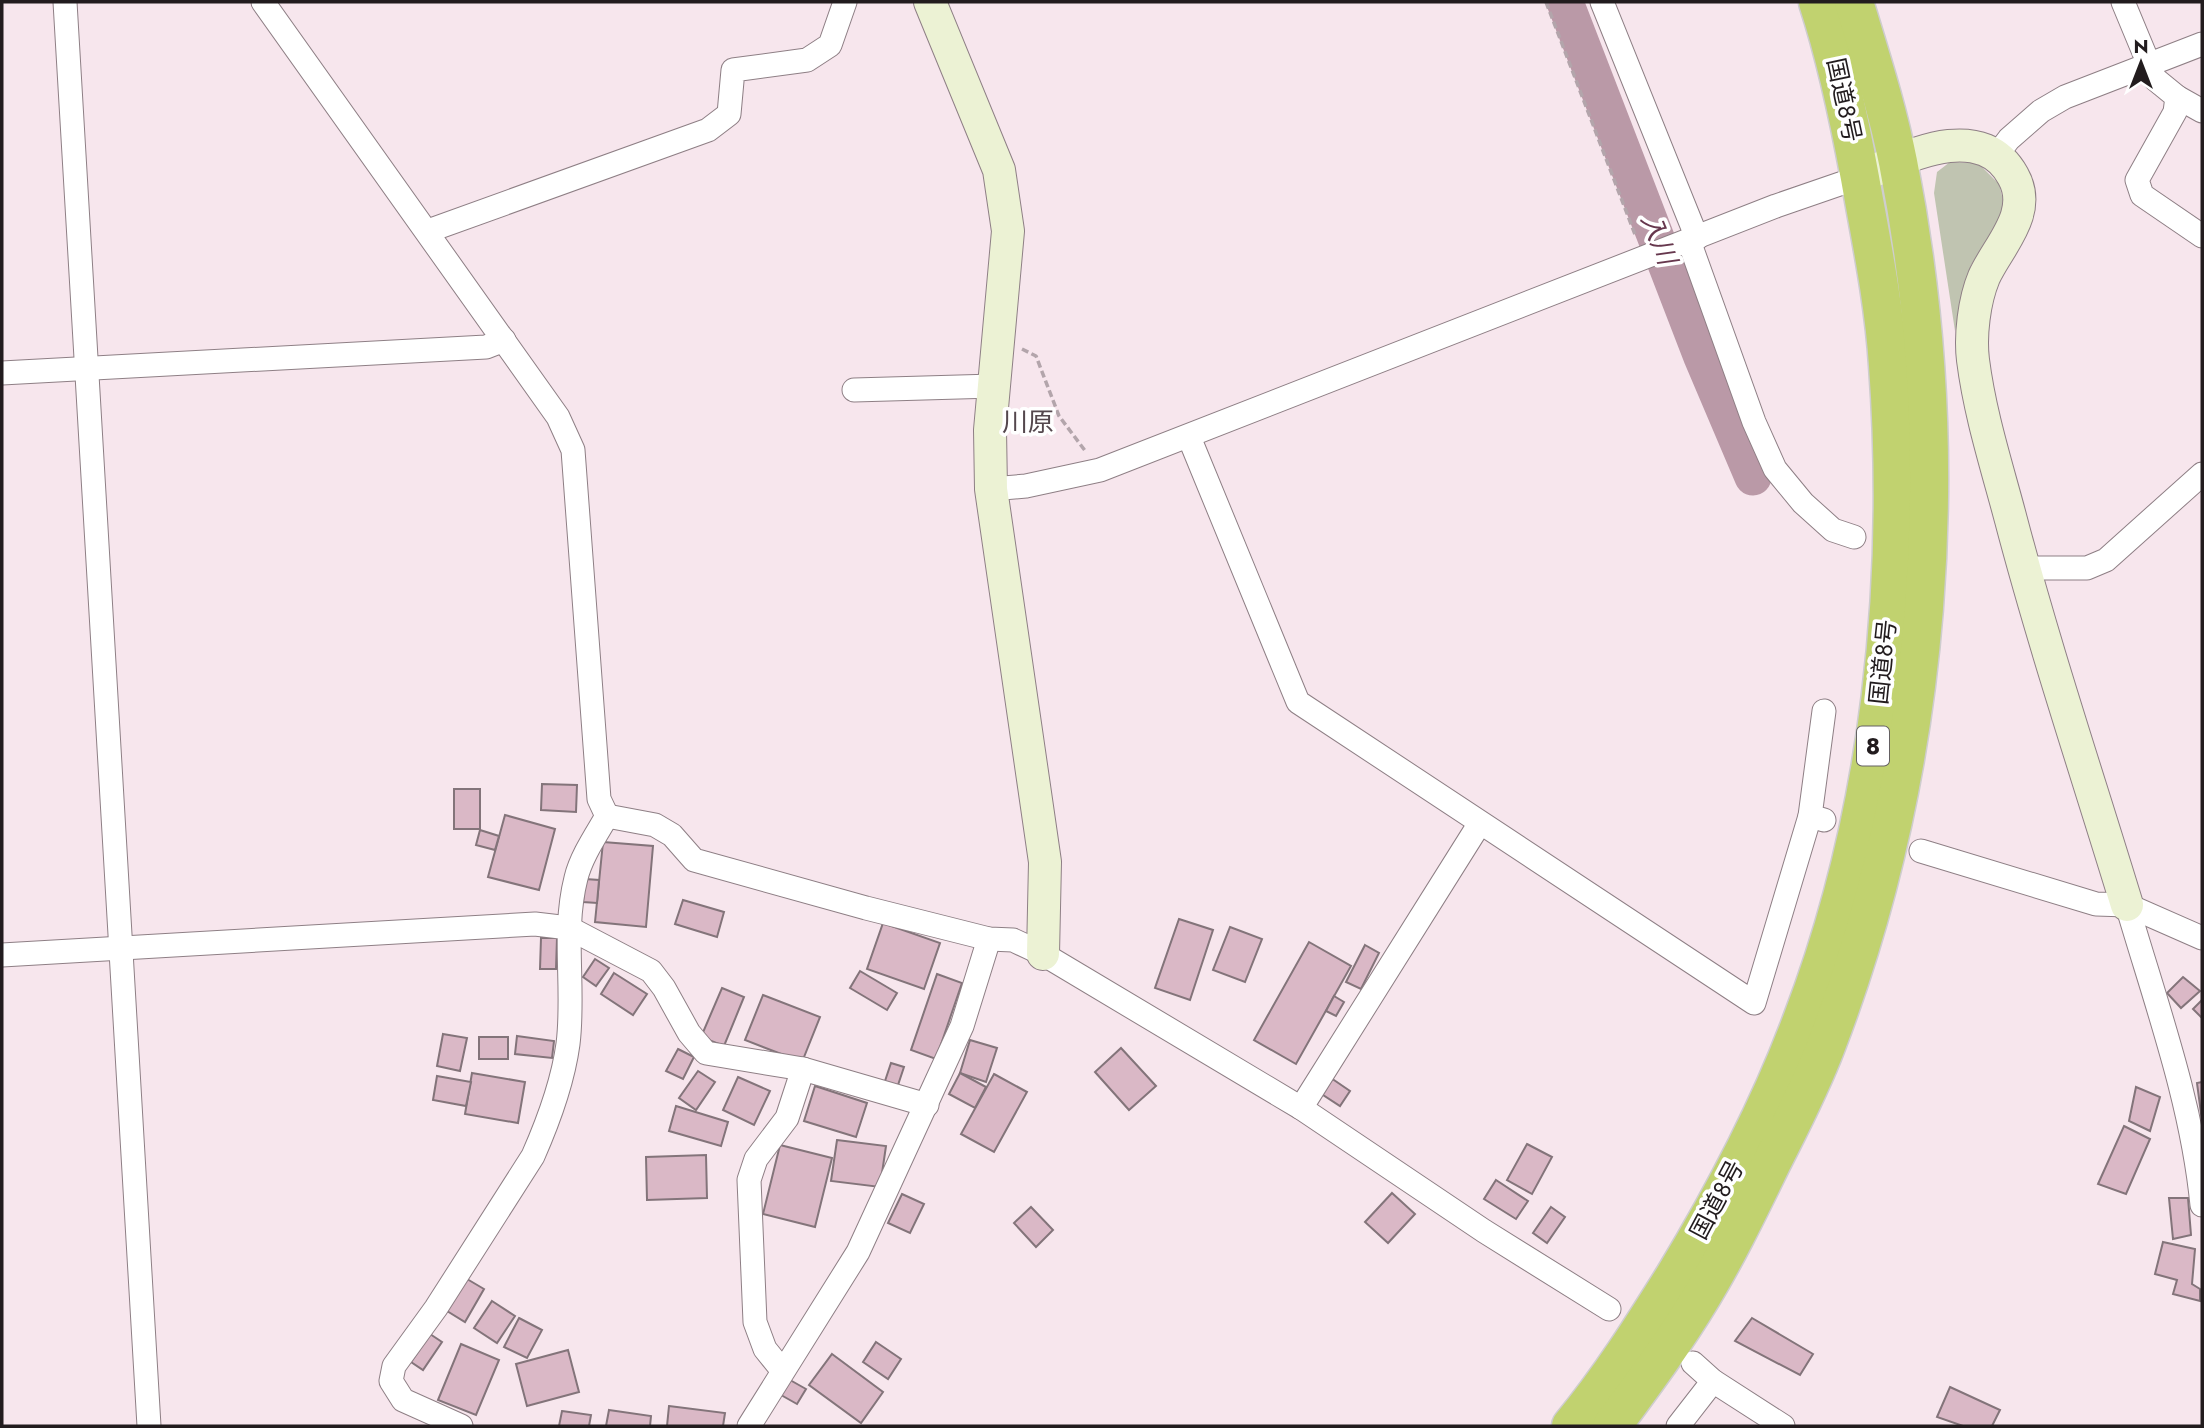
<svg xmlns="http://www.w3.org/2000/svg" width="2204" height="1428" font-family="Jost,'Noto Sans JP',sans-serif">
	<rect width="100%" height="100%" fill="#f7e6ed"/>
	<!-- green -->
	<path fill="#c0c4b1" d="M1950,162l28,1 21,21 4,16 -3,22 -29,43 -16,66 -21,-138 3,-21z"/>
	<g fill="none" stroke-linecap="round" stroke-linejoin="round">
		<!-- river -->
		<path stroke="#ba99a7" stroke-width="37" d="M1565,2l137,355 51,120"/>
	</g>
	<!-- building -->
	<g fill="#dab8c6" stroke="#83747a" stroke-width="2">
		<path d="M542,784l35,1 -1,27 -35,-2z"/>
		<rect x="454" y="789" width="26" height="40"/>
		<path d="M505,815l50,14 -16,61 -51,-13z"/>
		<path d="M480,830l19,6 -4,14 -19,-5z"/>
		<path d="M603,842l50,4 -7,81 -51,-5z"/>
		<path d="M585,879l14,1 -2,23 -14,-1z"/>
		<path d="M683,900l41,12 -7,25 -42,-13z"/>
		<path d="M1179,919l34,11 -23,70 -35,-12z"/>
		<path d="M883,923l57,20 -16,46 -57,-20z"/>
		<path d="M1230,927l32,12 -17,43 -32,-12z"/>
		<path d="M541,938h16l-1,31h-16z"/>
		<path d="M1309,942l42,24 -55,98 -42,-24z"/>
		<path d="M1365,945l14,8 -18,36 -15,-7z"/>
		<path d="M595,959l14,9 -13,18 -13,-9z"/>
		<path d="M860,971l37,22 -10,17 -37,-22z"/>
		<path d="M614,973l33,21 -14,21 -32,-21z"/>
		<path d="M937,974l25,9 -26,76 -25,-9z"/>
		<path d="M2183,977l17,14 -19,17 -14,-15z"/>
		<path d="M722,988l22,9 -20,49 -23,-9z"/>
		<path d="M763,995l57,22 -18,45 -57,-22z"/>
		<path d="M1334,996l10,6 -8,14 -10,-5z"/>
		<path d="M2202,1000v18l-9,-9z"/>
		<path d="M443,1034l24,4 -7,33 -23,-5z"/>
		<path d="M517,1036l37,5 -2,17 -37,-4z"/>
		<rect x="479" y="1037" width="29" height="22"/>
		<path d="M970,1040l27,8 -11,34 -26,-9z"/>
		<path d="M1121,1048l35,38 -27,24 -34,-38z"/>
		<path d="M678,1049l16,8 -11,22 -17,-8z"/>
		<path d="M891,1063l13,4 -7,21 -13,-4z"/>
		<path d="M698,1071l17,11 -19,28 -17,-12z"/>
		<path d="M472,1073l53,9 -7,41 -53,-9z"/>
		<path d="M960,1073l26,14 -11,21 -26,-14z"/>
		<path d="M994,1074l33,18 -33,60 -33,-18z"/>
		<path d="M437,1076l34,6 -5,24 -33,-6z"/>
		<path d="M738,1077l32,14 -16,34 -31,-15z"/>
		<path d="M1331,1078l19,13 -10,15 -20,-13z"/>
		<path d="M2202,1082v39l-5,-38z"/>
		<path d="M815,1086l52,17 -11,34 -52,-16z"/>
		<path d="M2136,1087l24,10 -10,34 -21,-10z"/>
		<path d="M676,1106l52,16 -7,24 -52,-15z"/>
		<path d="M2124,1126l26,13 -24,55 -28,-10z"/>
		<path d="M837,1140l49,6 -6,41 -49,-6z"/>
		<path d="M1527,1144l25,13 -20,37 -25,-14z"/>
		<path d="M780,1145l52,13 -17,69 -52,-13z"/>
		<path d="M706,1155l1,43 -60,2 -1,-43z"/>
		<path d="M1496,1180l32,21 -12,18 -32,-20z"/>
		<path d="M1392,1193l23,21 -27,29 -23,-21z"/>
		<path d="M902,1194l22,10 -14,29 -22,-10z"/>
		<path d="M2169,1198h19l3,37 -18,4z"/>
		<path d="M1031,1207l22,23 -17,17 -22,-24z"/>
		<path d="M1551,1207l14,10 -18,26 -14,-10z"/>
		<path d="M2163,1242l32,7 -3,35 8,5v12l-27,-7 4,-14 -22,-6z"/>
		<path d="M467,1279l17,10 -19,33 -18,-11z"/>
		<path d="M492,1301l23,15 -18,27 -23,-15z"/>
		<path d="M519,1318l23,12 -15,28 -23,-11z"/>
		<path d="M1752,1318l61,36 -13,21 -65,-34z"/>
		<path d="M430,1334l12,8 -19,28 -12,-8z"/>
		<path d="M876,1342l25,17 -13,20 -25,-17z"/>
		<path d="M461,1344l38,16 -23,55 -38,-15z"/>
		<path d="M568,1350l11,42 -52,14 -11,-42z"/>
		<path d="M832,1354l51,38 -22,31 -52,-38z"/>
		<path d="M790,1380l16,9 -9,15 -16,-9z"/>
		<path d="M1950,1387l50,23 -8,16h-29l-26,-9z"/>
		<path d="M669,1406l56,7 -2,13h-56z"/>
		<path d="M609,1410l42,6 -1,10h-44z"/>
		<path d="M562,1411l29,4 -2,11h-30z"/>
	</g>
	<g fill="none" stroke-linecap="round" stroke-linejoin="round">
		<!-- street casing -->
		<g stroke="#8e7f85" stroke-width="25">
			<g id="street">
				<path d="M65,2l84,1424"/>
				<path d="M263,2l295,415 15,33 26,349 8,17"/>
				<path d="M1602,2l95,236"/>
				<path d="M2123,2l32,77 22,18 -2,15 -38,68 5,15 60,41"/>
				<path d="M2177,97l25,14"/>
				<path d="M1996,156l13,-17 32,-28 24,-14 137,-53"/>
				<path d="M428,231l280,-101 21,-16 4,-44 74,-10 23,-15 15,-43"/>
				<path d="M1689,241l65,181 21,47 28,34 30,27 21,7"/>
				<path d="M2,373l484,-26 18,-7"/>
				<path d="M854,390l140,-4"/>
				<path d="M1189,437l109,265 456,301 56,-187 14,4"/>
				<path d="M991,489l35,-3 74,-16 676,-264 84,-29"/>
				<path d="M2024,568h63l19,-8 96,-86"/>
				<path d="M607,816l48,9 17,10 22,25 172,48 123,31 24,1 30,14 258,154 183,123 125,78"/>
				<path d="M1810,816l14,-105"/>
				<path d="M1921,851l175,53 31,1 75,33"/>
				<path d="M2127,905c29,99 65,197 75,300"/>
				<path d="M2,955l533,-31 34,4 82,43 13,17 25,45 17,20 97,16 124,36"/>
				<path d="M1301,1108l179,-285"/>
				<path d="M1693,1363l20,18 70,45"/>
				<path d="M782,1370l-17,-21 -10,-27 -6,-142 7,-21 31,-41 16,-49"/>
				<path d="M461,1426l-58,-26 -12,-19 3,-15 42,-58 97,-152c15,-34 30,-75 35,-112 7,-55 -6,-111 8,-166 5,-21 20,-43 31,-62"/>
				<path d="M749,1426l109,-174 104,-226 27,-87"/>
				<path d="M1678,1426l35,-45"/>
			</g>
		</g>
		<!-- secondary casing -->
		<g stroke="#8e7f85" stroke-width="34">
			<g id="secondary">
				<path d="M930,2l69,168 9,61 -18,199 1,59 54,373 -2,92"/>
				<path d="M1876,170c41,-19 108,-47 137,6 21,37 -15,70 -29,101 -10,24 -14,59 -11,83 7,55 24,107 38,160 34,129 77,257 116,385"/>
			</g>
		</g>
		<!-- highway casing -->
		<g stroke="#cecdce" stroke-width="41">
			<g id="highway">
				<path d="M1571,1426c39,-47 71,-98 103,-149 49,-81 95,-168 128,-257 79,-206 102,-436 86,-655 -4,-63 -17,-125 -28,-187 -11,-60 -23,-118 -42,-176"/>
				<path d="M1612,1426c31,-42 63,-85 90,-130 26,-43 48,-89 70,-134 19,-38 39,-76 54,-116 107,-279 130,-591 72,-884 -11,-55 -28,-107 -44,-160"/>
			</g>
		</g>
		<!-- path -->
		<g stroke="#b3a5ab" stroke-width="3.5" stroke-dasharray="7 3.5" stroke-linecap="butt">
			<path d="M1546,2l90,235"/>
			<path d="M1022,349l14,7 23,60 27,36"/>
		</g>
		<!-- street -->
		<use href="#street" stroke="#fff" stroke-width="23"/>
		<!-- secondary -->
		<use href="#secondary" stroke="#ecf2d4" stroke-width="32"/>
		<!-- highway -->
		<use href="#highway" stroke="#c1d26f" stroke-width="38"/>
	</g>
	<g text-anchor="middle" stroke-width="7" stroke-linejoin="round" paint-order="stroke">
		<!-- shield labels -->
		<rect fill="#fff" stroke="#646062" stroke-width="2" x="1857" y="726.5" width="32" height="39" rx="5"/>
		<g font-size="23" font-weight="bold" fill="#221c1e">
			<text x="1873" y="754">8</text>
		</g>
		<!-- street labels -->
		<g font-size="24" fill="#221c1e" stroke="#fff">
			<text transform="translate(1844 100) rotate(78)" y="8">国道8号</text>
			<text transform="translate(1883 662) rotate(-84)" y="8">国道8号</text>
			<text transform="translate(1717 1200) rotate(-62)" y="8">国道8号</text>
		</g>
		<!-- water labels -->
		<g font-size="26" font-style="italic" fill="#66374d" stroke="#fff">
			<text transform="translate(1659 239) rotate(68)" y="9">入川</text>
		</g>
		<!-- neighbourhood labels -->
		<g font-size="26" fill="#54474d" stroke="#fff">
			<text x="1028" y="431">川原</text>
		</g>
	</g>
	<!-- border -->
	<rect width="2204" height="1428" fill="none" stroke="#221c1e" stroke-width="7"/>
	<!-- north arrow -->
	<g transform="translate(2141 63)" stroke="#ffffff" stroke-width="5" paint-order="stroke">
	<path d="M0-5L12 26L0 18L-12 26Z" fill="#221c1e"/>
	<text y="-10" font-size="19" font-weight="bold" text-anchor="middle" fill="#221c1e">N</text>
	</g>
</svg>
